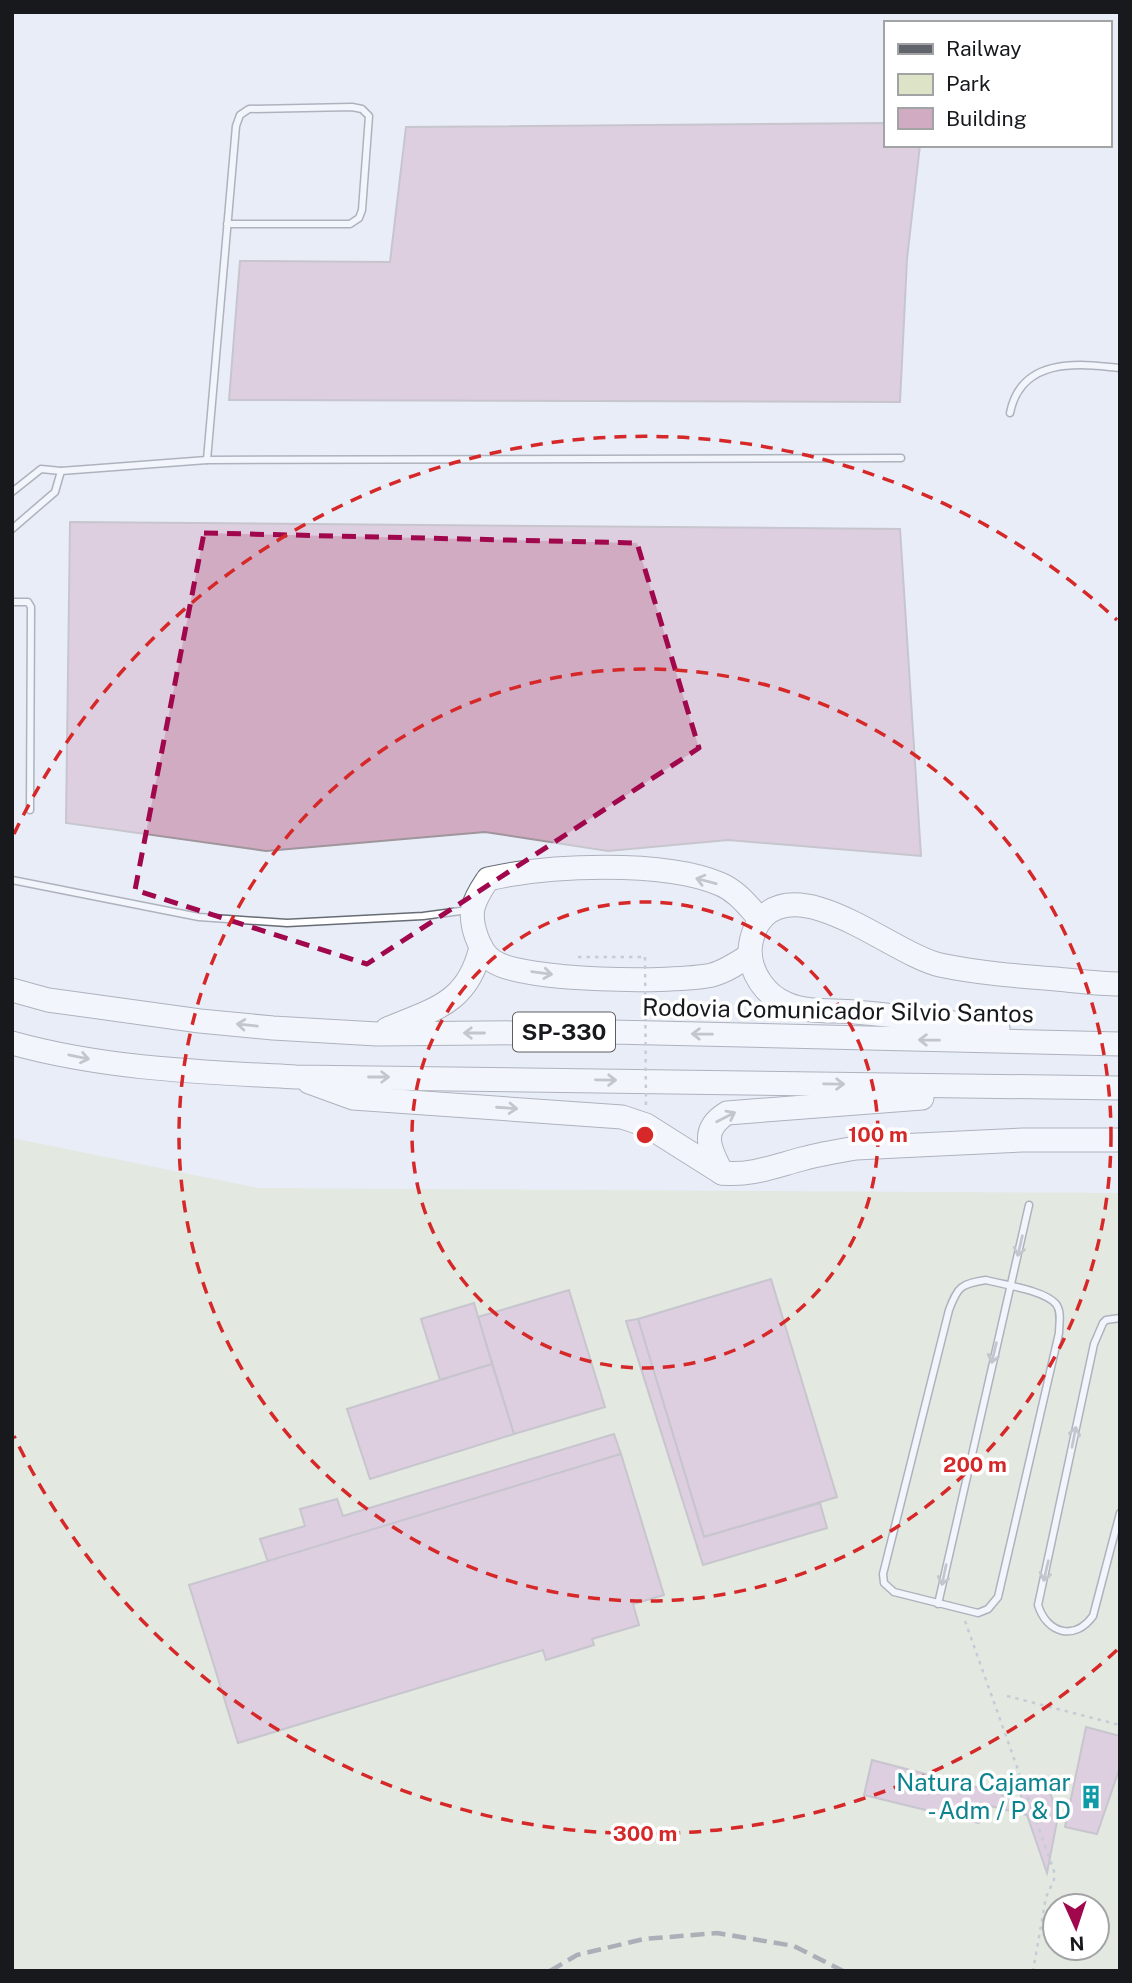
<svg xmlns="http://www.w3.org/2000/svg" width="1132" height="1983" font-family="'Public Sans',sans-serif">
	<rect width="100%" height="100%" fill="#e8edf8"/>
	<!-- green -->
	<path fill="#dde3c6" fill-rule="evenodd" d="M12,1138l247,50 861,5v778h-1108zM1055,1906h42v42h-42z"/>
	<!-- building -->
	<g fill="#d1abc2" stroke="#9f959b" stroke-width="2">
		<path d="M885,123v22h35l-13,114 -7,143 -671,-2 11,-139 150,1 16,-135z"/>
		<path d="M70,522l830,7 21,327 -193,-16 -120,11 -123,-19 -219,19 -200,-28z"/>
		<path d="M771,1279l66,218 -133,40 -66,-218z"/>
		<path d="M569,1290l36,117 -91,27 -36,-117z"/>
		<path d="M474,1303l18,61 -52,16 -19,-61z"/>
		<path d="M638,1319l66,218 116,-34 7,25 -124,37 -77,-244z"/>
		<path d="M492,1364l22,70 -144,45 -23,-70z"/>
		<path d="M614,1434l7,20 -353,108 -8,-23 45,-13 -5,-17 37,-10 6,17z"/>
		<path d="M621,1454l43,141 -31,9 6,21 -47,14 2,6 -48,15 -3,-10 -305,93 -49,-158z"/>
		<path d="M1086,1727l34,9v31l-23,67 -32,-7z"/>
		<path d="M872,1760l119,31 31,11 -4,-26 31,13 9,27 -11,57 -20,-58 -41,-10 -7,18 -115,-28z"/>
	</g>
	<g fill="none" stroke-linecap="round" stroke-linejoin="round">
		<!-- service casing -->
		<g stroke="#686c75" stroke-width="9">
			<g id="service">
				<path d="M1010,413c11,-55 66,-50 110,-45"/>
				<path d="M207,460l29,-334 4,-11 9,-6 103,-2 10,2 7,7 -7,94 -3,8 -9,6h-123"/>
				<path d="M61,471l146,-11 694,-2"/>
				<path d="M12,492l29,-23 20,2 -6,21 -43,37"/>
				<path d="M12,602h16l3,5 -1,203"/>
				<path d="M12,880l187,37 88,6 136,-7 45,-6"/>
				<path d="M986,1280c18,5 58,10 70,24 6,8 3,20 3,29l-61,264 -10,12 -10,4 -84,-21 -10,-9 -1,-9 66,-264c9,-24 12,-26 37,-30z"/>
				<path d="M1120,1318l-14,2 -3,3 -9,21 -56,261c9,29 37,36 55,11l27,-103"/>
				<path d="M938,1604l91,-399"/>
			</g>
		</g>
		<!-- motorway casing -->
		<g stroke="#686c75" stroke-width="25">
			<g id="motorway">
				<path d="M750,955c-12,8 -24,16 -38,20 -37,8 -189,7 -219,-14 -14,-9 -23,-37 -20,-53 3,-12 9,-20 15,-29 60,-14 175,-19 232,5 17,7 28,22 40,35"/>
				<path d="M12,990l36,10 152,21 73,7 104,6 235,-2 508,12"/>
				<path d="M998,1028c-47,-5 -95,-12 -143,-16 -22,-2 -47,1 -68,-8 -21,-8 -37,-31 -37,-54 1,-12 5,-25 14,-34 43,-40 131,39 176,49 38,8 77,11 116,14 21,2 43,5 64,5"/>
				<path d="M387,1029c48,-20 81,-26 94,-82"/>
				<path d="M12,1043c93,26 189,29 284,34l824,11"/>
				<path d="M309,1082l44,16 269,19 24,8 76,48c29,3 53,-7 80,-14 18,-5 36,-8 54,-11l167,-8h97"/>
				<path d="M722,1173c-12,-23 -23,-43 5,-60l195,-15"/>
			</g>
		</g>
		<!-- path -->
		<g stroke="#9fa3ab" stroke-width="2.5" stroke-dasharray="3.5 5" stroke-linecap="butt">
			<path d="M578,957h67"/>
			<path d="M965,1621l89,250v9l-8,17 -13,74"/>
			<path d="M1007,1696l113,29"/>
		</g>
		<!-- service -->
		<use href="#service" stroke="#fff" stroke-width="6"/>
		<!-- motorway -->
		<use href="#motorway" stroke="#fff" stroke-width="23"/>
		<!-- rail -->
		<path stroke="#61646a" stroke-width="4.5" stroke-dasharray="14 7" stroke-linecap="butt" d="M550,1971l27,-16 67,-16 73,-6 77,13 49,25"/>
		<!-- path-bridge -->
		<path stroke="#9fa3ab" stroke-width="2.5" stroke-dasharray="3.5 5" stroke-linecap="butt" d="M645,957l1,153"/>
	</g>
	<!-- one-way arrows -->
	<defs><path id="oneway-shaft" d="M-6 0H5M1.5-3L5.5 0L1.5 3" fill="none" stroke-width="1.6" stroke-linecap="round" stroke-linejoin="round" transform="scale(1.75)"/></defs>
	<g stroke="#979899">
		<use href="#oneway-shaft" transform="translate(706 881) rotate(-165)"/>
		<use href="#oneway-shaft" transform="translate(542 973) rotate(8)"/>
		<use href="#oneway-shaft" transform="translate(247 1025) rotate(-174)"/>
		<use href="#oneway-shaft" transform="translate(474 1033) rotate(180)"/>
		<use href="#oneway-shaft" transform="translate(702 1034) rotate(-179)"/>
		<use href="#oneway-shaft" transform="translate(929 1040) rotate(-179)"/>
		<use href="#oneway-shaft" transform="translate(79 1057) rotate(12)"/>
		<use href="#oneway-shaft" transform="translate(379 1077)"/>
		<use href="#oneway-shaft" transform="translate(606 1080) rotate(1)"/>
		<use href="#oneway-shaft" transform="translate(834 1084) rotate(1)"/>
		<use href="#oneway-shaft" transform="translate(507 1108) rotate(4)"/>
		<use href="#oneway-shaft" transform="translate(726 1117) rotate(-27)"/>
		<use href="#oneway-shaft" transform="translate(1020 1246) rotate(103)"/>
		<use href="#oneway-shaft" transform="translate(994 1353) rotate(103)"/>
		<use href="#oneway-shaft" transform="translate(1074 1437) rotate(-79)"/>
		<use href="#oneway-shaft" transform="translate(1046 1571) rotate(103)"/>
		<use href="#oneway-shaft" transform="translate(944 1575) rotate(102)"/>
	</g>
	<!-- marked area -->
	<path d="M0 0H1132V1983H0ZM204,533l433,10 62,205 -332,216 -232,-74z" fill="#e8edf8" fill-opacity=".55" fill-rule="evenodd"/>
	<path fill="none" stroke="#a0074c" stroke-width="5" stroke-dasharray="14 9" stroke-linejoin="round" d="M204,533l433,10 62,205 -332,216 -232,-74z"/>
	<!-- distance rings -->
	<g fill="none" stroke="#d62828" stroke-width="3.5" stroke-dasharray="12 9">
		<circle cx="645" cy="1135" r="233"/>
		<circle cx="645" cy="1135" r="466"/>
		<path d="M1117 1650A699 699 0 0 1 14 1436M14 834A699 699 0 0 1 1117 620"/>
	</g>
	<!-- icons -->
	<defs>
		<g id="building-bare" transform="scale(1.89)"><path d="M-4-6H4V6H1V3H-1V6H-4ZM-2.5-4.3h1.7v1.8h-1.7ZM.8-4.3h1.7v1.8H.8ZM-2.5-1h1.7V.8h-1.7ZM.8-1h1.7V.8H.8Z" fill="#0f9aa8" stroke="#fff" stroke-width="2.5" paint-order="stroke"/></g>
	</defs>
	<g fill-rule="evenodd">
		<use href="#building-bare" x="1091" y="1797"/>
	</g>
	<g text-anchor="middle" stroke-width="7" stroke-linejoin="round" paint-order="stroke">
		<!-- shield labels -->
		<rect fill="#fff" stroke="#5d5e61" stroke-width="2" x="513" y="1012.5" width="102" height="39" rx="5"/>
		<g font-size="23" font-weight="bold" fill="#17191d">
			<text x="564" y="1040">SP-330</text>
		</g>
		<!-- street labels -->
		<g font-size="24" fill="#17191d" stroke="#fff">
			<text transform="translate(838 1011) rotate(1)" y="8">Rodovia Comunicador Silvio Santos</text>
		</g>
		<!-- culture labels -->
		<g font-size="24" fill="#0d838f" stroke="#fff" text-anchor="end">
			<text x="1071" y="1791">Natura Cajamar<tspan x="1071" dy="28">- Adm / P &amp; D</tspan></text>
		</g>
	</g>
	<circle cx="645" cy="1135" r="10" fill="#d62828" stroke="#fff" stroke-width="3.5"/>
	<g font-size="21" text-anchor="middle" font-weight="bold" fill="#d62828" stroke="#fff" stroke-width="7" stroke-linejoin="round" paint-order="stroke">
		<text x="878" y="1142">100 m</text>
		<text x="975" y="1472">200 m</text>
		<text x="645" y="1841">300 m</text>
	</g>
	<!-- border -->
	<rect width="1132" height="1983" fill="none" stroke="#17191d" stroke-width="28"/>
	<!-- legend -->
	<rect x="884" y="21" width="228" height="126" fill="#ffffff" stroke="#a2a3a5" stroke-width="2"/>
	<rect x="898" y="44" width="35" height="10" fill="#61646a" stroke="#a2a3a5" stroke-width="2"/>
	<text x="946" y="56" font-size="21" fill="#17191d">Railway</text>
	<rect x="898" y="74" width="35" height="21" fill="#dde3c6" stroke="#a2a3a5" stroke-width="2"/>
	<text x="946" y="91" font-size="21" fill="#17191d">Park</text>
	<rect x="898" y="108" width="35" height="21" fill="#d1abc2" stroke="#a2a3a5" stroke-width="2"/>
	<text x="946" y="126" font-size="21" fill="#17191d">Building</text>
	<!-- north arrow -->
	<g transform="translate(1076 1927) rotate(177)"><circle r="33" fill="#ffffff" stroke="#a2a3a5" stroke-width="2"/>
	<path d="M0-5L12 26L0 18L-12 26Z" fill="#a0074c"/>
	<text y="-10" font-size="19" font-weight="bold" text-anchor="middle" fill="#17191d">N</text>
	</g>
</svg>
